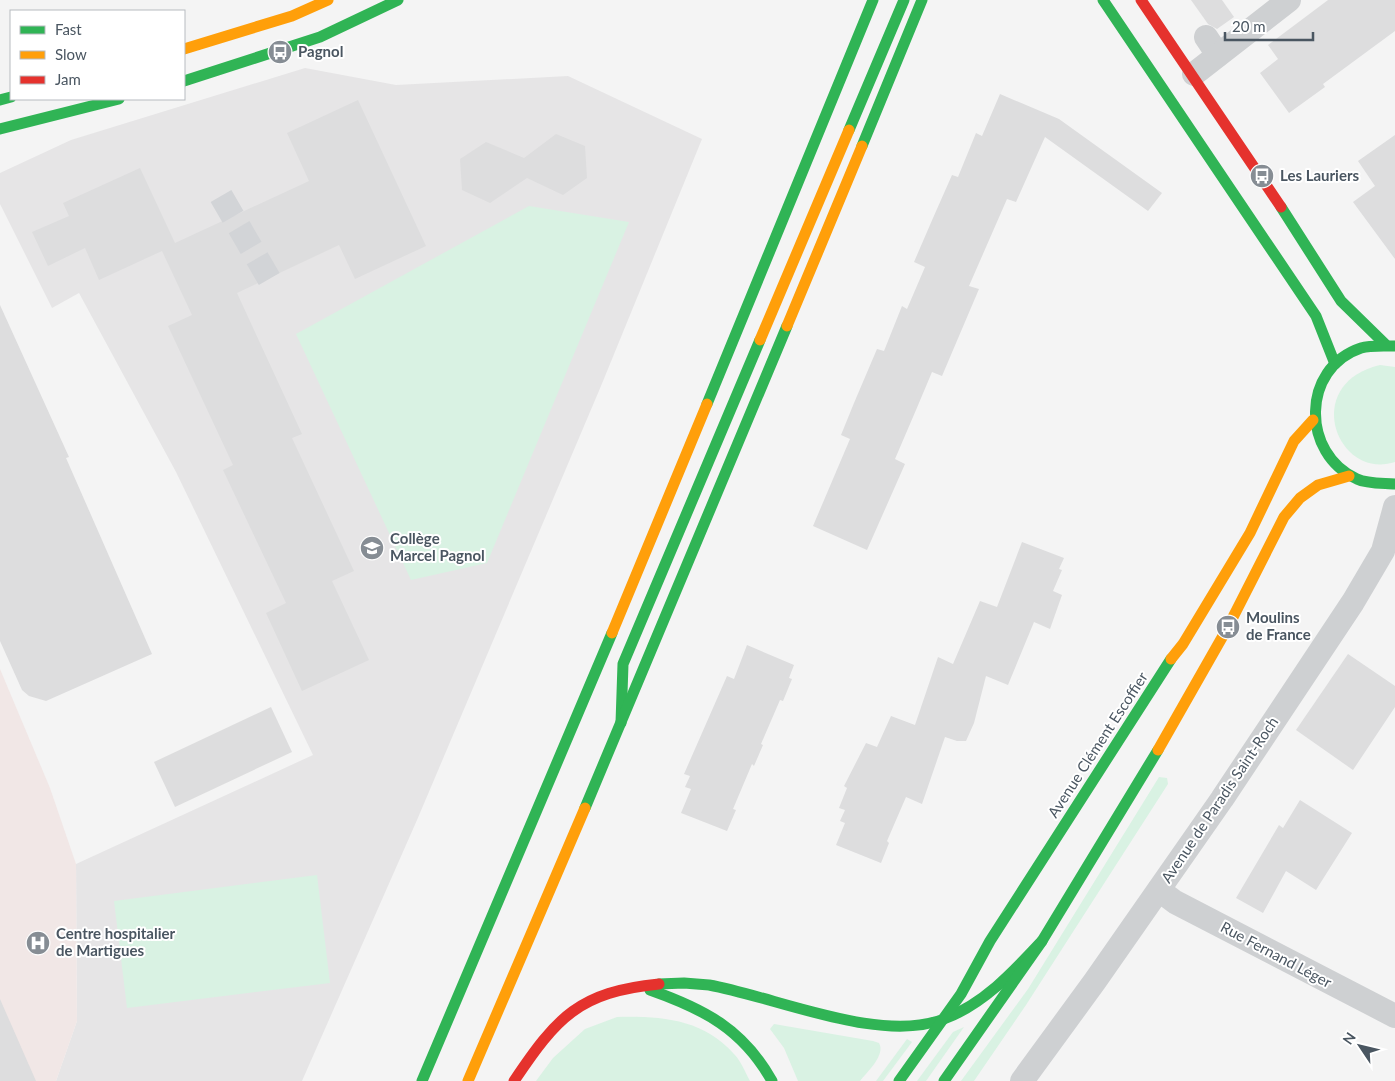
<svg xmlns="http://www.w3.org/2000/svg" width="1395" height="1081" font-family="Lato,sans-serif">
	<rect width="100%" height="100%" fill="#f4f4f4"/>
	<!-- education -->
	<path fill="#e6e5e6" d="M305,68l91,17 172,-9 134,63 -101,247 -184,434 -115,261h-246l21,-60 -1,-157 237,-109 -137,-283 -97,-179 -27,15 -52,-104v-31l71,-33z"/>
	<!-- medical -->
	<path fill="#f1e7e6" d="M0,669l50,119 26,76 1,157 -21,60h-56z"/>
	<!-- green -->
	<g fill="#d9f2e3">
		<path d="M529,206l100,16 -142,341 -76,17 -115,-246z"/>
		<path d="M1380,365l15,2v95c-58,19 -95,-78 -15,-97z"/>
		<path d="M1159,777l8,1 1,6 -142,221 -52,76h-13l67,-92z"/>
		<path d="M317,875l13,108 -203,25 -13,-107z"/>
		<path d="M617,1017c44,-1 86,2 117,37 7,7 11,18 16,27h-214l17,-23 32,-29z"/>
		<path d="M774,1024l99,17 6,2c7,12 -12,29 -19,38h-62l-14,-33 -14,-19z"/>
		<path d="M964,1027l-38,54h-9l36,-49z"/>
		<path d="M907,1039l5,3 -29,39h-7z"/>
	</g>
	<!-- building -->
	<g fill="#ddddde">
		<path d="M1191,0h31l12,17 -17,12 -9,-5z"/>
		<path d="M1328,0h67v31l-72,53 2,3 -36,26 -29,-40 18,-14 -10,-14z"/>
		<path d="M1000,94l59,25 103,74 -14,18 -103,-74 -29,65 -9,-3 -38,87 10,3 -37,87 -10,-4 -16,38 -21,49 10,5 -38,86 -54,-24 37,-87 -9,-4 13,-32 23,-54 7,2 18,-45 5,3 18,-42 -11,-5 19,-44 19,-43 6,2 18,-44 6,3z"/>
		<path d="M358,100l68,146 -71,33 -16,-34 -102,48 65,141 -10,4 62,133 -22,10 37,79 -67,31 -36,-78 20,-10 -63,-133 10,-5 -65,-139 24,-11 -30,-64 -63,29 -14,-32 -37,18 -16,-34 37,-16 -6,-13 77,-35 35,75 134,-62 -22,-48z"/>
		<path d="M556,134l29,12 2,32 -24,17 -36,-17 -37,25 -28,-13 -2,-31 26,-17 38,16z"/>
		<path d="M1395,135v124l-42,-57 22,-16 -17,-25z"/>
		<path d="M0,305l69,152 -3,1 86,196 -106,47 -17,-5 -7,-6 -22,-49z"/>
		<path d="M1022,542l42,16 -5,11 3,1 -9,21 9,4 -12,34 -16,-7 -26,63 -22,-9 -12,47 -8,18h-9l-12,-4 -23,67 -16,-7 -19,44 2,2 -8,20 -45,-18 9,-22 -5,-2 5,-11 -6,-2 8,-20 -3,-2 22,-43 11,4 14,-31 24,9 23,-68 15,7 27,-63 17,6z"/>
		<path d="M747,645l47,20 -5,13 3,1 -9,22 -3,-1 -19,44 2,1 -9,21 -2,-2 -19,45 3,1 -9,21 -46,-18 10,-24 -6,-2 5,-11 -6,-2 43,-98 7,3z"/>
		<path d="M1348,654l47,32v21l-42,63 -57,-40z"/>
		<path d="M271,707l21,45 -117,55 -21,-45z"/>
		<path d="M1300,800l52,33 -36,57 -30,-19 -23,42 -27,-15 43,-73 4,3z"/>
		<path d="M0,999l36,82h-36z"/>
	</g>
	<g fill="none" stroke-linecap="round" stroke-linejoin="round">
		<!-- street-tunnel -->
		<path stroke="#d2d4d7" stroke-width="24" stroke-dasharray="24 12" stroke-linecap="butt" d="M221,196l54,93"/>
		<!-- street -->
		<g stroke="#ced0d2" stroke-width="24">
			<path d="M1206,37l12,18"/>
			<path d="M1194,74l95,-74"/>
			<path d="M1159,890l16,12 220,114"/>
			<path d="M1022,1081l73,-100 127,-182 131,-197 30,-51 12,-44"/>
		</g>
		<!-- fast -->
		<g stroke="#30b455" stroke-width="11">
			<path d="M1103,0l213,316 19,48"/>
			<path d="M184,81l136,-44 78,-37"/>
			<path d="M0,100l11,-3"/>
			<path d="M0,129l119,-30"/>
			<path d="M849,130l55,-130"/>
			<path d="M862,146l60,-146"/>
			<path d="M1281,207l60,94 44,43"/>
			<path d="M1395,346c-10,0 -25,-1 -34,2 -60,20 -60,106 -4,131 10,5 27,4 38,5"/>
			<path d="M707,404l166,-404"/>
			<path d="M621,723l2,-59 137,-324"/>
			<path d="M585,808l202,-482"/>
			<path d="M659,984l25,-1 25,2c67,12 171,59 235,34 40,-15 70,-48 98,-78"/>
			<path d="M650,990c54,19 93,39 122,91"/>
			<path d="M422,1081l190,-448"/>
			<path d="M899,1081l62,-87 29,-53 181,-282"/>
			<path d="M944,1081l98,-140 116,-191"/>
		</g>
		<!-- slow -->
		<g stroke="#ff9f0a" stroke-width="11">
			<path d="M184,49l108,-33 36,-16"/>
			<path d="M787,326l75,-180"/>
			<path d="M760,340l89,-210"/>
			<path d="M612,633l95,-229"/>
			<path d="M1171,659l12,-15 67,-111 44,-92 19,-21"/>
			<path d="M1158,750l70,-123 56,-110 16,-19 18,-13 31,-9"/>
			<path d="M468,1081l117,-273"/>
		</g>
		<!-- jam -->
		<g stroke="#e5322d" stroke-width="11">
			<path d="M1141,0l140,207"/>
			<path d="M514,1081c43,-64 65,-89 145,-97"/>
		</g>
	</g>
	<!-- icons -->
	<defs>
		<g id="bus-disc" transform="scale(1.25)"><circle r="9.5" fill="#868d94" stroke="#fff"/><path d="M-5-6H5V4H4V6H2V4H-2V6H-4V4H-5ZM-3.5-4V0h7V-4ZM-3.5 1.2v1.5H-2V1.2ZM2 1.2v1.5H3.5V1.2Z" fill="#fff"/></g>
		<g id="school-disc" transform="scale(1.25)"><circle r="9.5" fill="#868d94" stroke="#fff"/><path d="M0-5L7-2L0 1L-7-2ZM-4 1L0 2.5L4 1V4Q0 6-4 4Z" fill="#fff"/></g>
		<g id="hospital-disc" transform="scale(1.25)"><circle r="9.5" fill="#868d94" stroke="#fff"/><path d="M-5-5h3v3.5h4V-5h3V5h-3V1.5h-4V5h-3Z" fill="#fff"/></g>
	</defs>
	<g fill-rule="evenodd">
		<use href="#bus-disc" x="280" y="52"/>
		<use href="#bus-disc" x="1262" y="176"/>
		<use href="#school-disc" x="372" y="548"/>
		<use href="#bus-disc" x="1228" y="627"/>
		<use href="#hospital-disc" x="38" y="943"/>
	</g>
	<g text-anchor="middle" stroke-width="4" stroke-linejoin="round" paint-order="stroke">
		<!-- poi labels -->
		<g font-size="15" font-weight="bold" fill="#4a5661" stroke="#fff" text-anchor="start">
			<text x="298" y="57">Pagnol</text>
			<text x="1280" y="181">Les Lauriers</text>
			<text x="390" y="544">Collège<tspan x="390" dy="17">Marcel Pagnol</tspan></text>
			<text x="1246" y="623">Moulins<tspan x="1246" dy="17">de France</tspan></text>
			<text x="56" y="939">Centre hospitalier<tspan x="56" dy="17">de Martigues</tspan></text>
		</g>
		<!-- street labels -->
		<g font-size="15" fill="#4a5661" stroke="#fff">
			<text transform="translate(1098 745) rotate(-57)" y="5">Avenue Clément Escoffier</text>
			<text transform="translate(1220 800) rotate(-56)" y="5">Avenue de Paradis Saint-Roch</text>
			<text transform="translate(1276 955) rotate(28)" y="5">Rue Fernand Léger</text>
		</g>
	</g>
	<!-- legend -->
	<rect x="10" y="10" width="175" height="90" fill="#ffffff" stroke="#b7bbc0"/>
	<rect x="20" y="26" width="25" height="8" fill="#30b455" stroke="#b7bbc0"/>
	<text x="55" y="35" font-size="15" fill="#4a5661">Fast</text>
	<rect x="20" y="51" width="25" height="8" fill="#ff9f0a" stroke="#b7bbc0"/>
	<text x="55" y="60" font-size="15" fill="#4a5661">Slow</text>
	<rect x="20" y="76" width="25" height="8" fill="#e5322d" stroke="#b7bbc0"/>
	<text x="55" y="85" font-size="15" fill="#4a5661">Jam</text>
	<!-- north arrow -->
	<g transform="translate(1360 1046) rotate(305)" stroke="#ffffff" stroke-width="4" paint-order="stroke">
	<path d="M0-4L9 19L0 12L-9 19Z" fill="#4a5661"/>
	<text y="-8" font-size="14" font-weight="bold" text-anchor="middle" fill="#4a5661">N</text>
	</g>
	<!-- scale -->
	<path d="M1225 32v8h88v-8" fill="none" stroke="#4a5661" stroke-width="2.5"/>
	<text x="1232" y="32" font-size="15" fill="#4a5661" stroke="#ffffff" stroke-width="4" paint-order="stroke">20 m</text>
</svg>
